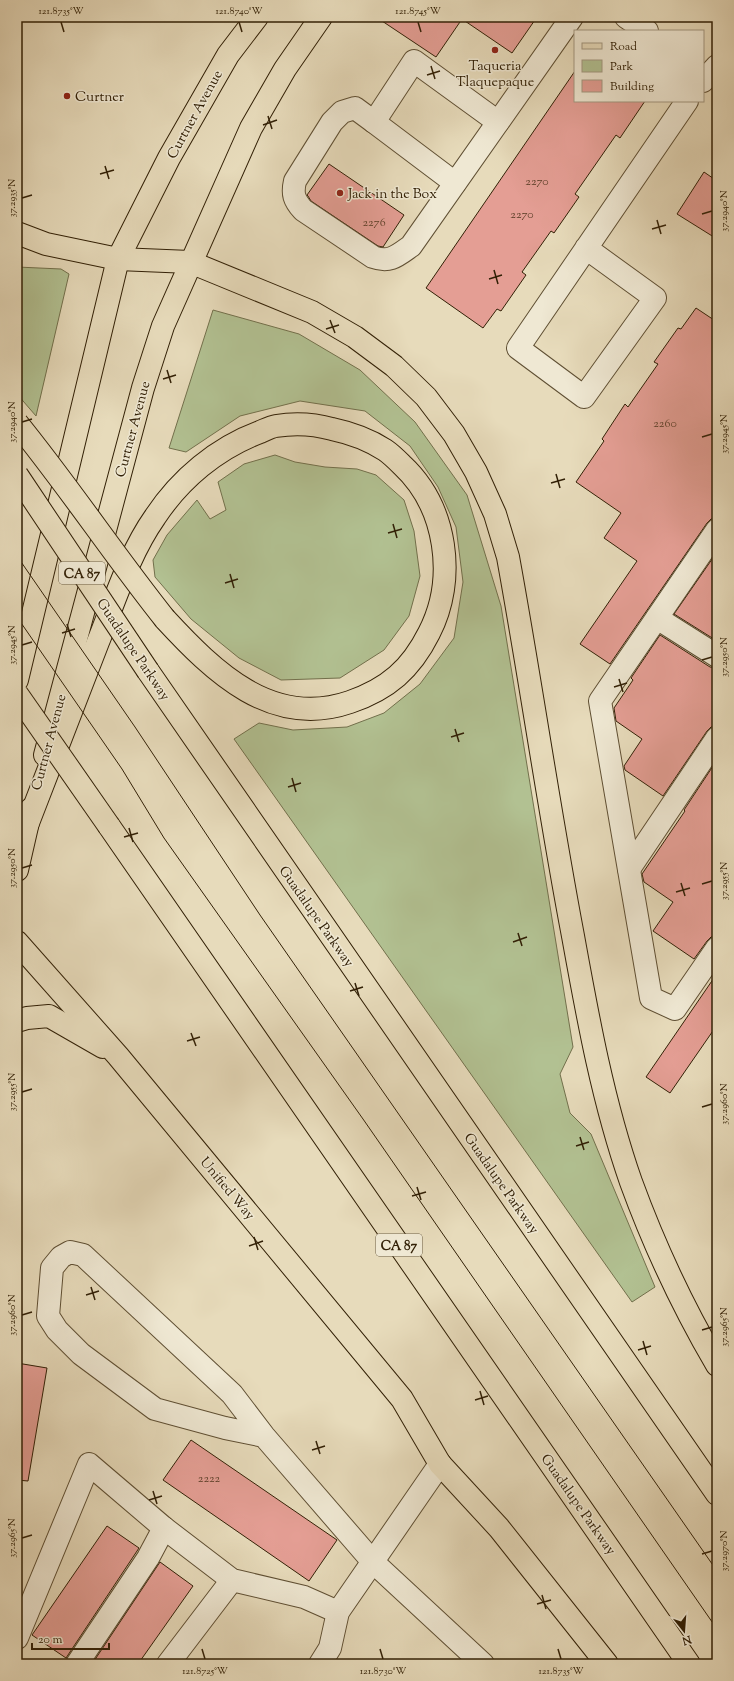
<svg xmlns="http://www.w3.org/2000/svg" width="734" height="1681" font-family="'Sorts Mill Goudy',serif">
	<rect width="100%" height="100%" fill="#e7dbbb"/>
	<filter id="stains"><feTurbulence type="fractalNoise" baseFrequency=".005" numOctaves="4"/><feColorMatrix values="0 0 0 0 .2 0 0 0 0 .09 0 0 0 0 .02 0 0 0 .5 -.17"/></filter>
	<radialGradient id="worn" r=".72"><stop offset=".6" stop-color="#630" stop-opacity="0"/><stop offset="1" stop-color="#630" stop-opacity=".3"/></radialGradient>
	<!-- green -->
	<g fill="#b2c192" stroke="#72704c">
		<path d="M17,267l44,2 8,5 -33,142 -19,-22z"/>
		<path d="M213,310l86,24 61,36 55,52 52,73 34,111 72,441 -13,27 10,39 21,21 64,153 -23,15 -398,-563 25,-16 34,7 54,-3 37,-14 36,-29 34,-46 9,-56 -7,-55 -18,-40 -28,-41 -45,-35 -65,-10 -60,15 -54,36 -17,-4z"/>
		<path d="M275,455l20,7 30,5 32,2 19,6 28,25 10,31 6,45 -11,40 -25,34 -44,28 -59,2 -42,-22 -48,-39 -36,-42 -2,-17 14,-25 30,-35 13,19 16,-9 -8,-28 26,-18z"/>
	</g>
	<!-- building -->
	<g fill="#e49e94" stroke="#322006">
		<path d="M376,17h161l-25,36 -50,-34 -26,38z"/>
		<path d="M575,71v30h70l-25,37 -4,-3 -41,59 4,3 -25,36 -3,-2 -29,41 4,3 -25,36 -4,-2 -14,19 -57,-40z"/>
		<path d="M329,164l75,51 -21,32 -5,-1 -67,-45 -3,-5 -1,-1z"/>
		<path d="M704,172l13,9v58l-40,-25z"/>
		<path d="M696,308l21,14v196l-6,1 -4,4 -97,141 -30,-20 57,-83 -33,-23 17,-25 -45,-31 28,-41 -2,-2 23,-35 3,3 30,-43 -4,-2 24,-34 3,1z"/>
		<path d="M717,552v89l-43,-27z"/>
		<path d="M660,635l50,32 7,1v58l-6,1 -4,4 -44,65 -38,-26 -1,-4 18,-27 -26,-18 -2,-13 19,-28 -2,-2z"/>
		<path d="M717,760v176l-6,1 -4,4 -13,18 -41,-28 20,-29 -29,-20 -2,-8 43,-63 -1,-1z"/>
		<path d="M717,970v55l-47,68 -24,-16 70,-102 -2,-1z"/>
		<path d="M17,1363l30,5 -19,113 -11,-1z"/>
		<path d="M191,1440l146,100 -28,41 -146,-101z"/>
		<path d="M107,1526l32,22 -73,110 -34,-23z"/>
		<path d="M160,1562l33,24 -55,78h-46z"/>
	</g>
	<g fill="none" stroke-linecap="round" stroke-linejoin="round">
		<!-- minor casing -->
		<g stroke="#5f4f33" stroke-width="24">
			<g id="minor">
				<path d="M626,17l21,14"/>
				<path d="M703,81l14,-15"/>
				<path d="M374,122l-19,-14 -13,4 -10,10 -37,59c-3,13 -1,19 8,29l70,47c17,6 24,-1 38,-11l161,-229"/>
				<path d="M455,183l-81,-61 40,-61 84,61"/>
				<path d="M586,248l69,50 -71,99 -66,-49 169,-247"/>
				<path d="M717,530l-117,171 51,297 24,11 42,-61"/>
				<path d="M657,618l60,38"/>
				<path d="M629,869l88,-131"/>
				<path d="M264,1436l-39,-8 -70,-19 -74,-55 -24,-24 -9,-14 4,-48 9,-11 9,-5 13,3 149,139 32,42 109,126 110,102"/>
				<path d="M17,1638l72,-174 75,64 68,52 72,17 34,15"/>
				<path d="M77,1664l71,-106 16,-30"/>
				<path d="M168,1664l64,-84"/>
				<path d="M320,1664l10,-16 8,-36 102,-148"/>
			</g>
		</g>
		<!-- major casing -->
		<g stroke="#322006" stroke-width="24">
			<g id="major">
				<path d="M17,680l101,-421 51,-101 59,-103 29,-38"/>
				<path d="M45,755l98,-367 20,-62 88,-198 34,-59 36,-52"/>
				<path d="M17,870l14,-61"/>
				<path d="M17,942l101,114 284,343 38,65"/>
				<path d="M17,1021l10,-3 22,-2 54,31"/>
			</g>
		</g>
		<!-- highway casing -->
		<g stroke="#322006" stroke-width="24">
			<g id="highway">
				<path d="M17,233l29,11 72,15 72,3 122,50 43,25 39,29 32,31 28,37 22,38 19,42 13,43c23,126 41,253 65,379 15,83 30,166 58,246 23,63 52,125 86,183"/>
				<path d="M148,671l569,823"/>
				<path d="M109,826l580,838"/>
				<path d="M26,828c24,-62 48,-124 72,-186 17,-42 31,-88 57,-125 25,-38 62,-69 105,-85 5,-2 10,-5 16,-6 18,-3 38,-2 56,3 19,4 36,10 53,21 6,4 12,10 17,15 45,42 55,114 27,168 -18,36 -41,56 -79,69 -78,27 -136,-30 -185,-83"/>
				<path d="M440,1464l59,64 108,136"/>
			</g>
		</g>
		<!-- minor -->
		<use href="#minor" stroke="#efe8d3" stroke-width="22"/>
		<!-- major -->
		<use href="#major" stroke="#e7dbbb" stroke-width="22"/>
		<!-- highway -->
		<use href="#highway" stroke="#e7dbbb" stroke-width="22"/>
		<!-- tram -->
		<g stroke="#322006" stroke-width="1">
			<path d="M17,556l118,171 125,188 457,656"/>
			<path d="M17,617l105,152 42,69 199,281 354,510"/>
		</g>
		<!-- highway-bridge casing -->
		<g stroke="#322006" stroke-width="24" stroke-linecap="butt">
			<g id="highway-bridge">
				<path d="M17,423c52,64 97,132 148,196"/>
				<path d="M17,475l131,196"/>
				<path d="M17,694l92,132"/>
			</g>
		</g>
		<!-- highway-bridge -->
		<use href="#highway-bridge" stroke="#e7dbbb" stroke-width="22"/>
	</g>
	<!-- ticks -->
	<path fill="none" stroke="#322006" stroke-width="1.5" d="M61,22l3,10M239,22l3,10M418,22l3,10M431,66l4,13M427,75l13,-4M268,116l4,13M263,125l14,-5M105,166l4,13M100,174l14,-4M22,198l10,-3M702,214l10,-3M657,220l4,14M652,229l14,-4M494,270l4,14M489,279l13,-4M330,320l5,13M326,329l13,-4M167,370l4,13M163,379l13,-4M22,422l10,-3M702,437l10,-3M556,474l4,14M551,483l14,-4M393,524l4,14M388,533l14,-4M230,574l4,14M225,583l13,-4M67,624l4,13M62,633l13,-4M22,645l10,-3M702,660l10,-3M619,679l4,13M614,687l13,-4M455,729l4,13M451,737l13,-4M292,778l4,14M288,787l13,-4M129,828l4,14M124,837l14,-4M22,868l10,-3M681,883l4,13M702,884l10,-3M676,892l14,-4M518,933l4,13M513,942l14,-5M355,983l4,13M350,991l13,-4M191,1033l5,13M187,1041l13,-4M22,1092l10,-3M702,1107l10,-3M580,1137l4,13M576,1146l13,-4M417,1187l4,13M412,1196l14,-4M254,1237l4,13M249,1246l14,-5M91,1287l4,13M86,1295l13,-4M22,1315l10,-3M702,1330l10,-3M643,1341l4,14M638,1350l13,-4M480,1391l4,14M475,1400l13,-4M316,1441l4,13M312,1450l13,-4M153,1491l4,13M149,1500l13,-4M22,1538l10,-3M702,1554l10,-3M542,1595l4,14M537,1604l14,-4M202,1649l3,10M380,1649l3,10M558,1649l3,10"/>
	<!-- markers -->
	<g fill="#8f2418" stroke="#efe8d3" stroke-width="1.5">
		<circle cx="495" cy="50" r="4"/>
		<circle cx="67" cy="96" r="4"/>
		<circle cx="340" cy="193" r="4"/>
	</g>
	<g text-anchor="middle" stroke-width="3" stroke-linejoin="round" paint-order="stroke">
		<!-- number labels -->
		<g font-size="12" fill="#5e402a">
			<text x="537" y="185">2270</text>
			<text x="522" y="218">2270</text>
			<text x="374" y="226">2276</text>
			<text x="665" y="427">2260</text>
			<text x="209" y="1482">2222</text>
		</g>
		<!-- shield labels -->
		<g fill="#efe8d3" stroke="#6b5c44" stroke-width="1">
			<rect x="59" y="562" width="46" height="22" rx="3"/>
			<rect x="376" y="1234" width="46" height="22" rx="3"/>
		</g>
		<g font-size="13" font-weight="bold" fill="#322006">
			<text x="82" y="578">CA 87</text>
			<text x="399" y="1250">CA 87</text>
		</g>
		<!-- poi labels -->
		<g font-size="14" fill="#322006" stroke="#efe8d3" text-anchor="start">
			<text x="495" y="70" text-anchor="middle">Taqueria<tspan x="495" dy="16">Tlaquepaque</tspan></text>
			<text x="75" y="101">Curtner</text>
			<text x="348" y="198">Jack in the Box</text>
		</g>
		<!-- street labels -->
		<g font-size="14" fill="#322006" stroke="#efe8d3">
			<text transform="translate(194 114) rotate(-61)" y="5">Curtner Avenue</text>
			<text transform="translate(132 429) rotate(-75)" y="5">Curtner Avenue</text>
			<text transform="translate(134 649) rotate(56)" y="5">Guadalupe Parkway</text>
			<text transform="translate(48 742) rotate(-75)" y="5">Curtner Avenue</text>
			<text transform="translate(317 916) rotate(55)" y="5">Guadalupe Parkway</text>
			<text transform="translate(502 1183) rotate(55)" y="5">Guadalupe Parkway</text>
			<text transform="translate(228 1188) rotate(50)" y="5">Unified Way</text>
			<text transform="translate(579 1504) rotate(55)" y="5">Guadalupe Parkway</text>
		</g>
	</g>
	<!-- margin -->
	<rect width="734" height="1681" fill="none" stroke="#e7dbbb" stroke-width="44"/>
	<!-- legend -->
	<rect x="574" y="30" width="130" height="72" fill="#efe8d3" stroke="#a39881"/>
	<rect x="582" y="43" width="20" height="6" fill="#e7dbbb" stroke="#a39881"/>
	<text x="610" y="50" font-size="12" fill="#322006">Road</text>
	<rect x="582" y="60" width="20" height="12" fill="#b2c192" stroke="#a39881"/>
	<text x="610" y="70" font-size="12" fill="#322006">Park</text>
	<rect x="582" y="80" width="20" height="12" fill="#e49e94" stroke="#a39881"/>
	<text x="610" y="90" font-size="12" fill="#322006">Building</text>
	<!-- north arrow -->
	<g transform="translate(684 1631) rotate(163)" stroke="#efe8d3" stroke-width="3" paint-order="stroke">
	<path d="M0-3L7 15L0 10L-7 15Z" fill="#322006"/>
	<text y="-6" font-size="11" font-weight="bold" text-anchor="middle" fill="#322006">N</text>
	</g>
	<!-- scale -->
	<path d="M32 1643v6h77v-6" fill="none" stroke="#322006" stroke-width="2"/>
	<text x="38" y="1643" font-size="12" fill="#322006" stroke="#efe8d3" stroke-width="3" paint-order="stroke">20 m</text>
	<rect x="22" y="22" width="690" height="1637" fill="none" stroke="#322006" stroke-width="1.5"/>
	<g font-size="10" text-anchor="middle" fill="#322006">
		<text x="61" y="14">121.8735°W</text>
		<text x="239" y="14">121.8740°W</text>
		<text x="418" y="14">121.8745°W</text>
		<text transform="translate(11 198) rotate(-90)" y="4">37.2935°N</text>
		<text transform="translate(723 211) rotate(-90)" y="4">37.2940°N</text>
		<text transform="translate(11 422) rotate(-90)" y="4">37.2940°N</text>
		<text transform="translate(723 434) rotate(-90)" y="4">37.2945°N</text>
		<text transform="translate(11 645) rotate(-90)" y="4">37.2945°N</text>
		<text transform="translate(723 657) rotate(-90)" y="4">37.2950°N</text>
		<text transform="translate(11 868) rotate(-90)" y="4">37.2950°N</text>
		<text transform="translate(723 881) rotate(-90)" y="4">37.2955°N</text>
		<text transform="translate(11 1092) rotate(-90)" y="4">37.2955°N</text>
		<text transform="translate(723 1104) rotate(-90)" y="4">37.2960°N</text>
		<text transform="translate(11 1315) rotate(-90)" y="4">37.2960°N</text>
		<text transform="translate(723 1327) rotate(-90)" y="4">37.2965°N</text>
		<text transform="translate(11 1538) rotate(-90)" y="4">37.2965°N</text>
		<text transform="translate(723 1551) rotate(-90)" y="4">37.2970°N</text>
		<text x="205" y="1674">121.8725°W</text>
		<text x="383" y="1674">121.8730°W</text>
		<text x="561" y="1674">121.8735°W</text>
	</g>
	<rect width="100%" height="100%" filter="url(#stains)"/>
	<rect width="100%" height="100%" fill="url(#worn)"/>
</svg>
